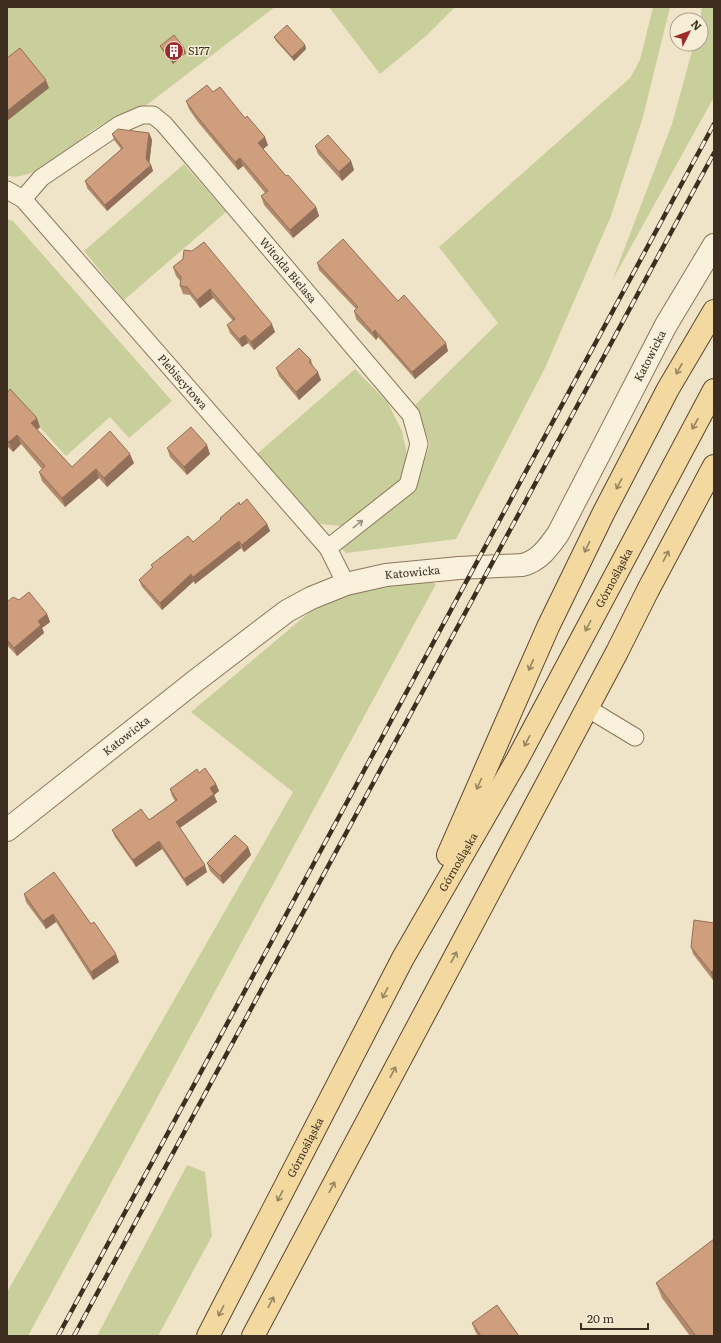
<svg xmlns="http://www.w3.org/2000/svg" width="721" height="1343" font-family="Literata,serif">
	<rect width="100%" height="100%" fill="#f0e4c8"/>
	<!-- green -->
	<g fill="#c9cf9b">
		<path d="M7,7h268l-131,100c-16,5 -34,12 -48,21 -19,13 -66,58 -89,47z"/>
		<path d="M329,7h126l-29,29 -46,38z"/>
		<path d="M653,7h17l-27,110 -32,99 -66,152 -89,171 -110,14 -7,-7 76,-60 15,-42 -16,-38 84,-83 -59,-76 191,-169 10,-18z"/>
		<path d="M702,7h12v90l-102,184 60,-157 22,-80h7v-24h-1z"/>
		<path d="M184,164l42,48 -102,88 -40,-49z"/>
		<path d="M7,219l6,2 159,180 -43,37 -19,-21 -44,39 -59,-65z"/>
		<path d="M355,369l33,34 14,28 5,24 -6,26 -59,45 -22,-2 -63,-70z"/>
		<path d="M417,577l19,7 -408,752h-21v-44l286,-500 -102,-80 127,-107 46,-20z"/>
		<path d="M187,1165l18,7 7,64 -54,100h-61z"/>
	</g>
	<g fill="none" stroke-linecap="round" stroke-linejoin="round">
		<!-- minor casing -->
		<g stroke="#8d765c" stroke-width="19">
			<g id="minor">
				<path id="s1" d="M7,190l16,9 305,349 18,36"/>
				<path id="s2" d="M23,199l18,-21 78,-53 23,-10h11l11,9 247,291 8,29 -11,41 -80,63"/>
				<path d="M587,708l48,29"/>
			</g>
		</g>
		<!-- tertiary casing -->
		<g stroke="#8d765c" stroke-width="24">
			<g id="tertiary">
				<path id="s3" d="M7,830l191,-151 89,-68 24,-13 35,-14 40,-9 73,-7 63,-3c17,-4 26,-17 36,-31l108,-209 48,-80"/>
			</g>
		</g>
		<!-- primary casing -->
		<g stroke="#5b4430" stroke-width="24">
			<g id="primary">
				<path d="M448,855l100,-228 56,-115 64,-123 46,-78"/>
				<path id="s4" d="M208,1336l195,-378 114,-198 197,-370"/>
				<path d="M253,1336l364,-684 31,-62 66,-124"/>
			</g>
		</g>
		<!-- minor -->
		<use href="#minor" stroke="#faf1dc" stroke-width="17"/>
		<!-- tertiary -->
		<use href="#tertiary" stroke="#faf1dc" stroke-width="22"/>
		<!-- primary -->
		<use href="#primary" stroke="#f3d9a0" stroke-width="22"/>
		<!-- rail casing -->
		<g stroke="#3d2e20" stroke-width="4.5">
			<g id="rail">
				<path d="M58,1336l656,-1212"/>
				<path d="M74,1336l640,-1183"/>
			</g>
		</g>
		<!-- rail -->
		<use href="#rail" stroke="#f7eed8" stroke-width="3" stroke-dasharray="9" stroke-linecap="butt"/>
	</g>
	<!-- wall -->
	<g fill="#b2896c">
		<path d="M274,37l31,8 1,4 -12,12 -18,-20z"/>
		<path d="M160,46l24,2 2,5 -13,11 -11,-14z"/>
		<path d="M213,92l55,53 -5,4 23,27 30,31 3,9 -26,22 -29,-33 -3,-9 4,-3 -22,-27 -5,4 -40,-48 -9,-13 -3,-8z"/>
		<path d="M149,133l3,7 -3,23 2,2 2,6 -46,40 -20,-23 -2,-7 36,-32 -7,-9 -2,-6z"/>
		<path d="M315,146l36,15 3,9 -12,11 -24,-27z"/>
		<path d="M183,259l92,73 -21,18 -6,-7 -6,4 -12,-14 -3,-8 6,-4 -20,-23 -13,10 -10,-13 -7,-1 -3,-8v-5l-4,-5 -3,-9z"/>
		<path d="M317,263l81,38 50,50 -33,28 -37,-42 -2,3 -20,-21 -2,-8 2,-2 -37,-39z"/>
		<path d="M311,360l2,6 8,14 -22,20 -20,-24 -3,-8z"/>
		<path d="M7,393l33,34 -3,3 35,37 62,-4 -27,24 -8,-9 -34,29 -23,-26 -3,-9 3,-3 -21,-25 -8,8 -6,-6z"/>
		<path d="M167,448l43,6 -23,21 -17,-18z"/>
		<path d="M240,505l27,19 3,7 -26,21 -3,-4 -46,36 -1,-3 -32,29 -20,-23 -3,-7 13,-12 -1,-3 42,-23 28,-22 -1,-2z"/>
		<path d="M19,600l28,14 3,8 -8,6 2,5 -27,23 -10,-11v-43z"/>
		<path d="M199,773l17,11 3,7 -5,4 3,7 -37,26 27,44 -20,14 -25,-37 -26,18 -21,-30 -3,-7 37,-10 26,-19 -3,-5 -2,-7z"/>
		<path d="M248,847l3,8 -28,29 -13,-13 -3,-8z"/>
		<path d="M24,894l67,30 28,38 -26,18 -37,-58 -10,7 -20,-27z"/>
		<path d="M714,923v56l-1,1 -20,-26 -2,-7z"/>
		<path d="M656,1283l58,53h-24l-28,-38z"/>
		<path d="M472,1323l47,13h-41l-3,-5z"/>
	</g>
	<!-- shaded-wall -->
	<g fill="#916f58">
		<path d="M305,45l1,4 -12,12 -2,-4z"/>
		<path d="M184,48l2,5 -13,11 -2,-4z"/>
		<path d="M46,80l3,8 -42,33v-10z"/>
		<path d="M149,133l3,7 -3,26 -3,-7z"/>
		<path d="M265,137l3,8 -7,6 -3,-8z"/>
		<path d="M240,158l3,8 -5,4 -3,-8z"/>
		<path d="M351,161l3,9 -12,11 -3,-9z"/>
		<path d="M151,165l2,6 -46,40 -2,-6z"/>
		<path d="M316,207l3,9 -26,22 -3,-8z"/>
		<path d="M210,289l3,9 -13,10 -3,-8z"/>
		<path d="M272,324l3,8 -21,18 -3,-8z"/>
		<path d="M375,330l3,7 -2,3 -3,-7z"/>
		<path d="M245,335l3,8 -6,4 -3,-8z"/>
		<path d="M446,343l2,8 -33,28 -3,-7z"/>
		<path d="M318,372l3,8 -22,20 -3,-8z"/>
		<path d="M37,418l3,9 -6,5 -3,-9z"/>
		<path d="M17,435l4,9 -8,8 -4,-10z"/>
		<path d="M207,445l3,9 -23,21 -3,-8z"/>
		<path d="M130,454l4,9 -27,24 -3,-9z"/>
		<path d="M96,469l3,9 -34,29 -3,-9z"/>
		<path d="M267,524l3,7 -26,21 -2,-7z"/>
		<path d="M239,541l2,7 -46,36 -2,-7z"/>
		<path d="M191,574l3,7 -32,29 -2,-7z"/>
		<path d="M47,614l3,8 -8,6 2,5 -27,23 -3,-8 24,-27z"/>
		<path d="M216,784l3,7 -5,4 3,7 -39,27 -2,-7 34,-34z"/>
		<path d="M159,841l3,8 -26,18 -3,-7z"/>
		<path d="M248,847l3,8 -28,29 -3,-8z"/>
		<path d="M205,865l2,7 -20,14 -3,-7z"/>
		<path d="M53,914l3,8 -10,7 -3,-8z"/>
		<path d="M116,954l3,8 -26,18 -2,-8z"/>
		<path d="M714,970v9l-1,1 -2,-8z"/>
	</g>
	<!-- building -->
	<g fill="#cf9f7d" stroke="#916f58">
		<path d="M287,25l18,20 -13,12 -18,-20z"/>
		<path d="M174,35l10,13 -13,12 -11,-14z"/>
		<path d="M20,48l26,32 -39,31v-53z"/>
		<path d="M207,85l6,7 7,-5 25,31 2,-2 18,21 -7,6 28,33 2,-1 28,32 -26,23 -29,-34 7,-5 -28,-33 -5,4 -40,-48 -9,-13z"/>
		<path d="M118,129l31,4 -3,26 5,6 -46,40 -20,-24 38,-33 -11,-14z"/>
		<path d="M328,135l23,26 -12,11 -24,-26z"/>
		<path d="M343,239l55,62 6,-6 42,48 -34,29 -37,-42 -2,3 -19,-22 4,-4 -41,-44z"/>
		<path d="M204,242l68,82 -21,18 -6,-7 -6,4 -12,-14 8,-6 -25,-30 -13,11 -10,-13 -7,-1 1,-9 -8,-10 10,-8 1,-9 8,1z"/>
		<path d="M299,348l12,12 -2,2 9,10 -22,20 -20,-24z"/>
		<path d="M10,389l27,29 -6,5 41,44 38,-36 20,23 -26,24 -8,-9 -34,29 -23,-26 6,-6 -28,-31 -8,7 -2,-2v-47z"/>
		<path d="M191,427l16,18 -23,22 -17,-19z"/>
		<path d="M247,499l20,25 -25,21 -3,-4 -46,36 -2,-3 -31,29 -21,-23 14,-13 -2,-2 37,-29 5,6 28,-23 -1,-1 19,-16 1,3z"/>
		<path d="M29,592l18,22 -9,7 3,4 -27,23 -7,-8v-38l6,-5 6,3z"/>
		<path d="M205,768l11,16 -6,4 4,6 -38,28 29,43 -21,14 -25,-38 -26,19 -21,-30 29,-21 8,11 28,-20 -7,-11 27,-20 2,4z"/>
		<path d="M235,835l13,12 -28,29 -13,-13z"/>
		<path d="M54,872l37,52 3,-2 22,32 -25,18 -38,-58 -10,7 -19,-27z"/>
		<path d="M694,920l20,3v47l-3,2 -20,-25z"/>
		<path d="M714,1239v97h-18l-40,-53z"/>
		<path d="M497,1305l22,31h-38l-9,-13z"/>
	</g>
	<!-- one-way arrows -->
	<defs><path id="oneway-shaft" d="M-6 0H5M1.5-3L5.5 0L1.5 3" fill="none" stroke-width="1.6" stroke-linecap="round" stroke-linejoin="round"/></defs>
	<g stroke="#988460">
		<use href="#oneway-shaft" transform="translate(679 369) rotate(119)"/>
		<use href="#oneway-shaft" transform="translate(695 424) rotate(119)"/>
		<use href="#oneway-shaft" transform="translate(619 484) rotate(118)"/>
		<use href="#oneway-shaft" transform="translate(587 547) rotate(116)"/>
		<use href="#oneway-shaft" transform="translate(666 556) rotate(-62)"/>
		<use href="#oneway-shaft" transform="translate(588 626) rotate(118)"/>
		<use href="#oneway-shaft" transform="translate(531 665) rotate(113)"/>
		<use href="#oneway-shaft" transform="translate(527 741) rotate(118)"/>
		<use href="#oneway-shaft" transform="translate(479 784) rotate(114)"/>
		<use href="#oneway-shaft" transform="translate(454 957) rotate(-62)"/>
		<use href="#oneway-shaft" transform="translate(385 993) rotate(117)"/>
		<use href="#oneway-shaft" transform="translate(393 1072) rotate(-62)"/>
		<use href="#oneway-shaft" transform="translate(332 1187) rotate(-62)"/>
		<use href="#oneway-shaft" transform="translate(280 1196) rotate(117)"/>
		<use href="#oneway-shaft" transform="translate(271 1302) rotate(-62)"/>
		<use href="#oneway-shaft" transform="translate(221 1311) rotate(117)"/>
	</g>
	<use stroke="#9c907e" href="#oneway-shaft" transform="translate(358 524) rotate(-38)"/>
	<!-- icons -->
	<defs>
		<g id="building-disc" transform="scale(1)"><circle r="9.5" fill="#9e2a2b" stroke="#f7eed8"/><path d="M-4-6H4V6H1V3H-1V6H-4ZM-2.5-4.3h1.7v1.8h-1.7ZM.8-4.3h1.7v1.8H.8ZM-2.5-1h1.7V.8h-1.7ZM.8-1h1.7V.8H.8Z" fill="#fff"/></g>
	</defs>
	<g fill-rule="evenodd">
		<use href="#building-disc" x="174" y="51"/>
	</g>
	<g text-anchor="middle" stroke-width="3" stroke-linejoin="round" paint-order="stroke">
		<!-- poi labels -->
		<g font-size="11" fill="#3d2e20" stroke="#f7eed8" text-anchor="start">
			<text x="188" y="55">S177</text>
		</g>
		<!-- street labels -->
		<g font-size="11" fill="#3d2e20" stroke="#f7eed8">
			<text dy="4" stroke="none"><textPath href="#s2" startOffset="364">Witolda Bielasa</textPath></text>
			<text dy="4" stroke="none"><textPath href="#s3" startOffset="847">Katowicka</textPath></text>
			<text dy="4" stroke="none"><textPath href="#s1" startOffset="261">Plebiscytowa</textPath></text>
			<text dy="4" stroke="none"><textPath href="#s3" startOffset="488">Katowicka</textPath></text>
			<text dy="4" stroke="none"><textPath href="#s4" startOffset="860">Górnośląska</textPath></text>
			<text dy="4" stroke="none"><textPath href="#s3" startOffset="152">Katowicka</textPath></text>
			<text dy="4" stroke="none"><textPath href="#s4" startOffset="536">Górnośląska</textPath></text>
			<text dy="4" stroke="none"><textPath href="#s4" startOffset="212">Górnośląska</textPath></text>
		</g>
	</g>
	<!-- border -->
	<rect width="721" height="1343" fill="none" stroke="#3d2e20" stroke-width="16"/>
	<!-- north arrow -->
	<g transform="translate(689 32) rotate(48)"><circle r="19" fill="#f7eed8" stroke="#ada18e"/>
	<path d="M0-3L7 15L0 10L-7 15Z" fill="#9e2a2b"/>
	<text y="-6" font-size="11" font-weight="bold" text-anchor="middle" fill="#3d2e20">N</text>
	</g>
	<!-- scale -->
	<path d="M581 1323v6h67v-6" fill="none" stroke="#3d2e20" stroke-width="2"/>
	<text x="587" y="1323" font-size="12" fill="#3d2e20" stroke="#f7eed8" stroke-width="3" paint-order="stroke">20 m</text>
</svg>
